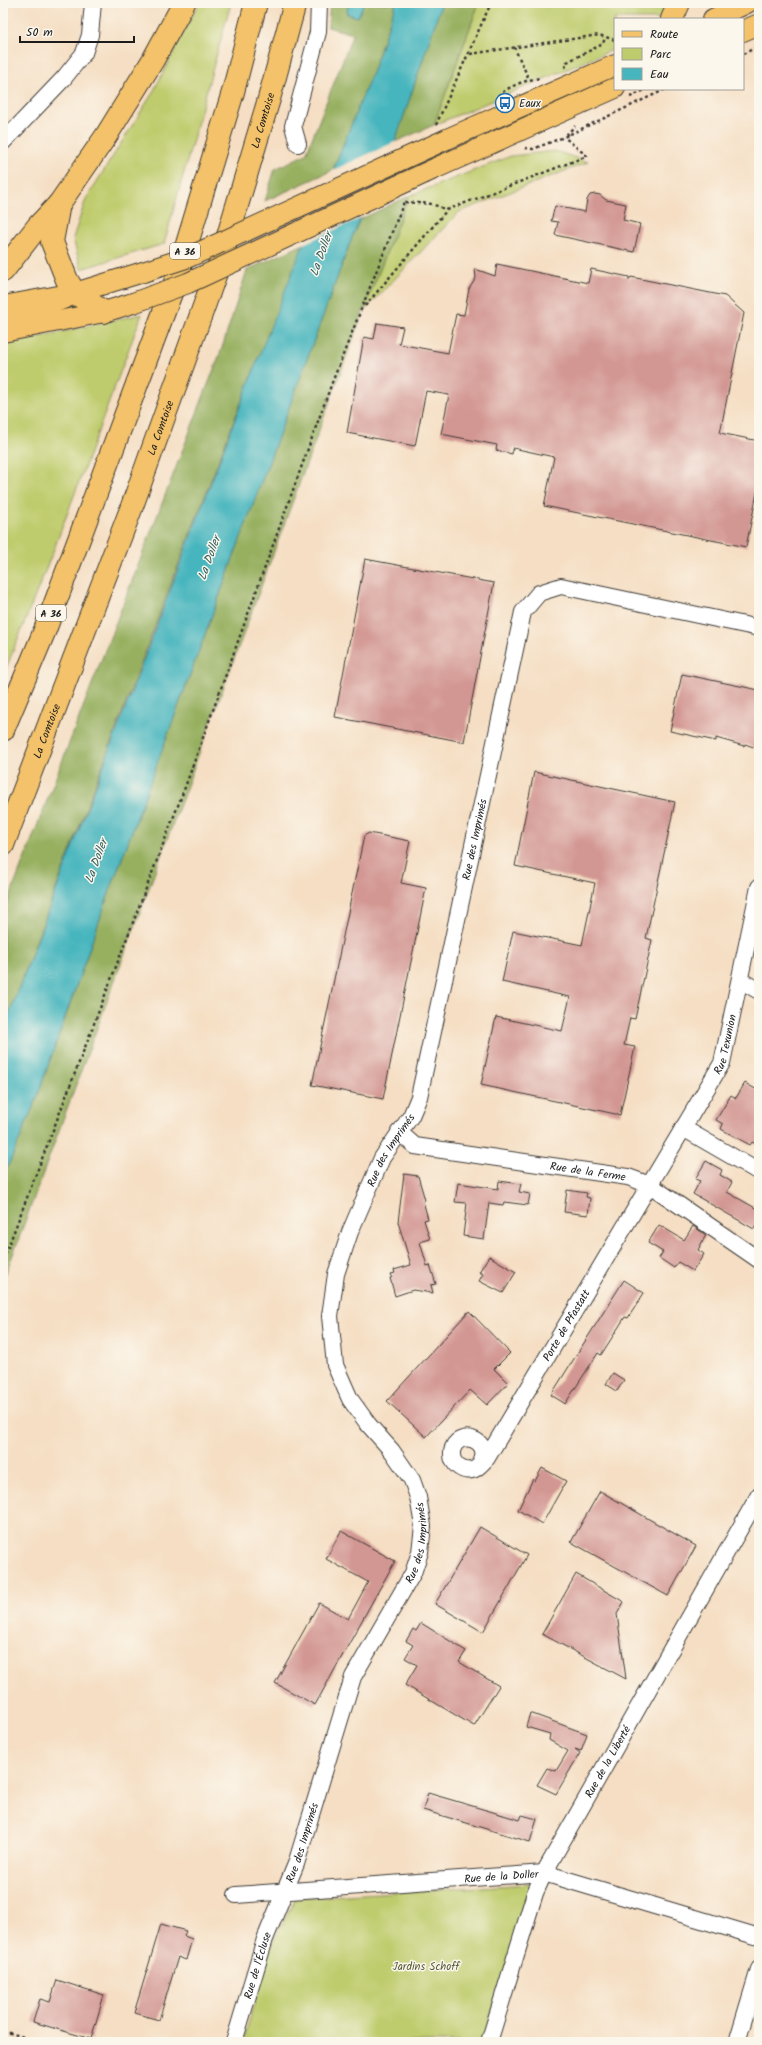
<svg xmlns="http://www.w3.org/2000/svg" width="762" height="2045" font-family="Kalam,sans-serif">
	<rect width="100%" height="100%" fill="#fbf7ec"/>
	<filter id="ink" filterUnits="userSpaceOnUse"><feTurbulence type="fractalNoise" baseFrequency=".025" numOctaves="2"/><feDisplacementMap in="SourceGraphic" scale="8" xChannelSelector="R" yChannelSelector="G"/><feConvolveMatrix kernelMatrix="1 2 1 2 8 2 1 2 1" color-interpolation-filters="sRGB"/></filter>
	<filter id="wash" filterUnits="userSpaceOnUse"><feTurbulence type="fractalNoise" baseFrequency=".012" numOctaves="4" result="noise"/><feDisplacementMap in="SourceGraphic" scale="16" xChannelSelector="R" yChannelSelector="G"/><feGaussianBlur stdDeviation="0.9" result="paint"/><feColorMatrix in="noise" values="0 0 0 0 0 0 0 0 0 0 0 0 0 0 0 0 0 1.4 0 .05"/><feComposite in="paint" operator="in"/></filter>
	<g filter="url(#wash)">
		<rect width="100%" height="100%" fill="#f5dec3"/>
		<!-- green -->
		<g fill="#bfcc6d" stroke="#6e7444">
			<path d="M199,3h32l-67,241 -83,25 -8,-31 13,-39 66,-105z"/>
			<path d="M479,3h191l-11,16h-44v30l-181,76z"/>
			<path d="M555,151l33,11 -129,50 -96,100 46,-116 102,-40z"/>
			<path d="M142,314l-88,235 -51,127v-331z"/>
			<path d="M531,1884l-48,158h-240l29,-99 24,-45z"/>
		</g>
		<!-- forest -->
		<g fill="#97b060" stroke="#5a663e">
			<path d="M330,3h18l-1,11 11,3 6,-14h32l-22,65 -41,102 -68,31 10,-32 31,-15 47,-120 -25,-7z"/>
			<path d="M442,3h37l-45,122 -39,17z"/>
			<path d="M409,196l-46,116 -360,969v-106c13,-23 21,-49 32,-72l73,-207 245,-661 6,-15z"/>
			<path d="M304,244c-105,260 -202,523 -301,786v-116l218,-563 26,-81z"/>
		</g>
		<!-- water -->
		<g fill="#46b5be" stroke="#31686d">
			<path d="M348,3h16l-6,14 -11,-3z"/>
			<path d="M396,3h46l-47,139 -42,93 -245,661 -73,207c-11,23 -19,49 -32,72v-145l261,-687 110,-275z"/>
		</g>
		<!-- pier -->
		<path fill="#f5dec3" d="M397,141l-34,76 -62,28 30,-74z"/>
		<g id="blocks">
			<!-- building -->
			<g fill="#d39793">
				<path d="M595,194l5,1 6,5 20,4 -3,16 17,4 -6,28 -79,-17 3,-13 -7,-1 4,-15 30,6 2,-12 3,-5z"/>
				<path d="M497,264l91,19 3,-14 38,8v3l2,-3 94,19 19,17 -24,120 39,8v42l-13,64 -202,-41 10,-49 -41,-9 -1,6 -16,-4 1,-5 -56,-11 8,-39 -23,-4 -11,55 -68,-13 17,-96 10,2 3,-16 26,4 -4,17 49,9 8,-39 8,1 5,-26 7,-11 -1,-9 20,7z"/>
				<path d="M365,559l129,24 -30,159 -129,-25z"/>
				<path d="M682,674l77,16v59l-14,-5 -1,2 -28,-8v3l-46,-10z"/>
				<path d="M534,772l141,30 -29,136 6,2 -17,79 -5,-1 -6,27 11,2 -15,68 -139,-30 15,-68 66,14 8,-34 -68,-15 11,-51 69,14 13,-62 -80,-17z"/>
				<path d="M369,833l41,8 -9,42 25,5 -43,211 -71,-14 52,-249z"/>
				<path d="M745,1083l14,8v55l-7,-4 -2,3 -29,-16 2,-5 -7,-4 15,-25 5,3z"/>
				<path d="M706,1161l16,9 -2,5 12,7 -5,10 32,18v10l-5,9 -61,-35 7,-13 -5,-2z"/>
				<path d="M404,1174l14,2 7,24 -2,1 5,18 -4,1 6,19 -10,3 7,24 3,-1 6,19 -5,1 2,8 -20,-3 -18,6 -5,-18 2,-1 -1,-3 4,-1 -1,-3 17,-5 -13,-43z"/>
				<path d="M499,1181l22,3 -2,8 11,2 -2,11 -24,-3 -1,3 -14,-2 -5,36 -21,-3 4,-33 -12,-1 3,-19 40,6z"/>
				<path d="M567,1190l20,3 -1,4 4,1 -2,17 -24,-3z"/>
				<path d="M659,1225l25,15 9,-14 13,9 -8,15 6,4 -11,17 -15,-9 -4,6 -15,-10 4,-6 -15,-9z"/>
				<path d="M489,1256l27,16 -13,21 -24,-12 4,-7 -4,-2z"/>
				<path d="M624,1280l20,13 -16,25 -3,-1 -24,38 -3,-2 -33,51 -1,-1 -13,-8z"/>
				<path d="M469,1311l41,42 -16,16 14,14 -21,22 -17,-15 -44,47 -39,-36z"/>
				<path d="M613,1373l11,7 -7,11 -11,-7z"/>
				<path d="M542,1468l24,13 -24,43 -24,-14 15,-31 2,2z"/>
				<path d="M600,1491l96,55 -28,50 -97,-54z"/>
				<path d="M480,1527l47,28 -44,77 -48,-28z"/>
				<path d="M341,1531l54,30 -80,144 -40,-22 44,-80 29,16 20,-37 -42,-23z"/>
				<path d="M576,1574l48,28 -7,12 9,65 -84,-45z"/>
				<path d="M421,1623l45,28 -7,11 40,24 -25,40 -69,-41 12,-20 -12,-7 8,-13 -7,-4 7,-12 3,2z"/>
				<path d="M530,1713l57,21 -6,17 -6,-2 5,4 -24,41 -19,-9 10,-17 9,3 12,-20 -19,-11 1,-6 -24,-7z"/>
				<path d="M428,1793l92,27 2,-5 15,4 -7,23 -107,-32z"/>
				<path d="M161,1924l25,7 -2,5 8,3 -6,21 -8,-3 -19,63 -25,-7z"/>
				<path d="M57,1980l47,15 -13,44 -58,-17 7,-23 10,3z"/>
			</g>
		</g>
	</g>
	<g filter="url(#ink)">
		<use href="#blocks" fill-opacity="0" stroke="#3d3935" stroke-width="1"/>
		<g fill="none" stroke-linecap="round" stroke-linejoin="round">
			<!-- minor casing -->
			<g stroke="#3d3935" stroke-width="18">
				<g id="minor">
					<path d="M3,142l61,-64 20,-25 6,-18 3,-32"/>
					<path d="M298,144l-5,-18 25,-94 1,-29"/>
					<path d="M740,980l19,11"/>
					<path d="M683,1128l76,44"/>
					<path id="s1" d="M399,1132l16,14 213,31 22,8 109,75"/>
					<path id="s2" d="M480,1465c15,-27 -25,-37 -28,-13 -1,13 12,22 23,17 5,-3 8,-7 12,-11l235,-395 37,-176"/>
					<path id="s3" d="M236,1895l308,-22 215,64"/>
					<path id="s4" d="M234,2042l31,-103 31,-75 57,-187 60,-104 7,-21 3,-26 -5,-29 -6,-17 -20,-29 -24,-27 -18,-25 -15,-34 -5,-49 6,-42 14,-42 32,-74 29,-42 8,-19 104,-485 16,-19 22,-7 198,42"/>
					<path id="s5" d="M489,2042l46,-149 9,-20 215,-378"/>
					<path d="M737,2042l22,-73"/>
				</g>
			</g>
			<!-- major casing -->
			<g stroke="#3d3935" stroke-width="22">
				<g id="major">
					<path d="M713,19l34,-16"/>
					<path d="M743,31l16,-7"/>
					<path d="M447,139l168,-74"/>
					<path d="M436,168l179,-80"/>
					<path d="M3,306l72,-13 68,-21"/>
					<path d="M3,332l101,-20 29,-9"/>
				</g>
			</g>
			<!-- highway casing -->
			<g stroke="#3d3935" stroke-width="24">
				<g id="highway">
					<path d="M672,19l7,-16"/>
					<path d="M59,204l-7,38 15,38 8,13 29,19"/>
					<path d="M3,271l35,-45 21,-22 47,-68 47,-76 31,-57"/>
					<path d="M3,325l9,-7 63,-25"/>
					<path d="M3,730l42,-100 132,-353 56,-185 23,-89"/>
					<path id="s6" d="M3,845l128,-336 90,-250 48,-160 26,-96"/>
				</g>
			</g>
			<!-- path -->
			<g stroke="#3d3935" stroke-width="2.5" stroke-dasharray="3 3" stroke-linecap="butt">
				<path d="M514,47l15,32"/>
				<path d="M470,54l129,-19 16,5"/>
				<path d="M743,54l16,-8"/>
				<path d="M565,68l2,-6 36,-18 2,-7"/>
				<path d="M498,96c11,-10 27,-16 42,-18"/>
				<path d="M630,97l17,-8"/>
				<path d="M436,125l55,-122"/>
				<path d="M566,135l9,-9"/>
				<path d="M525,148l8,1 31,-12 102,-48"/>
				<path d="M405,202l27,2 15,6"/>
				<path d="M365,306l82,-96 140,-54 -23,-19"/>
				<path d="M3,1260l181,-470 149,-410 71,-178"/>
				<path d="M3,2031l38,11"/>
			</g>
			<!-- minor -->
			<use href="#minor" stroke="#fff" stroke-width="16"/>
			<!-- major -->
			<use href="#major" stroke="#f3c26a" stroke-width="20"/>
			<!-- highway -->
			<use href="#highway" stroke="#f3c26a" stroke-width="22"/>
			<!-- major-bridge casing -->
			<g stroke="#3d3935" stroke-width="22" stroke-linecap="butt">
				<g id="major-bridge">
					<path d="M143,272l46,-15 258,-118"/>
					<path d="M133,303l55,-20 248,-115"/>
				</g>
			</g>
			<!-- major-bridge -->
			<use href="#major-bridge" stroke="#f3c26a" stroke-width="20"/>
		</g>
	</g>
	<!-- icons -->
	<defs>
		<g id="bus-ring" transform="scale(1)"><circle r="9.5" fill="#fbf7ec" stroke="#1f6fb2" stroke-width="1.5"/><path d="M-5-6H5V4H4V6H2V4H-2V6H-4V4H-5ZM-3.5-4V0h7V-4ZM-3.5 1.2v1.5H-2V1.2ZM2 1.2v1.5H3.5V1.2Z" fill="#1f6fb2"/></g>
	</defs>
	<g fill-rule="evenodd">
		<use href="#bus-ring" x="505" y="103"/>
	</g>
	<g text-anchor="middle" stroke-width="3" stroke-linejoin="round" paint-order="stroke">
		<!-- shield labels -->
		<g fill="#fbf7ec" stroke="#5f5e5a" stroke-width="1">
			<rect x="170" y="243" width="30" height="16" rx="3"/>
			<rect x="36" y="605" width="30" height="16" rx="3"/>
		</g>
		<g font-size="10" font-weight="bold" fill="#1c1c1c">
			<text x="185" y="255">A 36</text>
			<text x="51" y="617">A 36</text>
		</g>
		<!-- poi labels -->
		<g font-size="11" fill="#1c1c1c" stroke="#fbf7ec" text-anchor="start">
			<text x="519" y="107">Eaux</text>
		</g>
		<!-- street labels -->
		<g font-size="11" fill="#1c1c1c" stroke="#fbf7ec">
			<text dy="4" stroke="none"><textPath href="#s6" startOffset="770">La Comtoise</textPath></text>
			<text dy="4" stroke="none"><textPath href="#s6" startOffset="446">La Comtoise</textPath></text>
			<text dy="4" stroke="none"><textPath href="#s6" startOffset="122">La Comtoise</textPath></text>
			<text dy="4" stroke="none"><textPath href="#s4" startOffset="1291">Rue des Imprimés</textPath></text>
			<text dy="4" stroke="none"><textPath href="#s2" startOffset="588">Rue Texunion</textPath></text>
			<text dy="4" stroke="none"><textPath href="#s4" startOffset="967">Rue des Imprimés</textPath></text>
			<text dy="4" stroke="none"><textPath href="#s1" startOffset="196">Rue de la Ferme</textPath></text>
			<text dy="4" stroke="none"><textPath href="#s2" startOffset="264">Porte de Pfastatt</textPath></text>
			<text dy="4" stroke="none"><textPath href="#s4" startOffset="535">Rue des Imprimés</textPath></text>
			<text dy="4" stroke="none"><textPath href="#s5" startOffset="306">Rue de la Liberté</textPath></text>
			<text dy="4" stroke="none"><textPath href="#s4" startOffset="211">Rue des Imprimés</textPath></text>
			<text dy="4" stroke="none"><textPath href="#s3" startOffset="266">Rue de la Doller</textPath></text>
			<text dy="4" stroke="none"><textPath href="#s4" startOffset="80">Rue de l'Écluse</textPath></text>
		</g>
		<!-- park labels -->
		<g font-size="11" fill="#555a38" stroke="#fbf7ec">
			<text x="426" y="1970">Jardins Schoff</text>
		</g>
		<!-- water labels -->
		<g font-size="12" font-style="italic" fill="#2d595d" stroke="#fbf7ec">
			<text transform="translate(321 254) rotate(-70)" y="4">La Doller</text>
			<text transform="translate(209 558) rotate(-70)" y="4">La Doller</text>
			<text transform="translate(96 861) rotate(-70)" y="4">La Doller</text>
		</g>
	</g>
	<!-- margin -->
	<rect width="762" height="2045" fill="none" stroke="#fbf7ec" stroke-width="16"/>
	<!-- legend -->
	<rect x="614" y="18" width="130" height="72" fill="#fbf7ec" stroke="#a29f99"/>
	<rect x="622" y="31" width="20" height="6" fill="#f3c26a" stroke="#a29f99"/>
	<text x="650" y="38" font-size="12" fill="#1c1c1c">Route</text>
	<rect x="622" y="48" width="20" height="12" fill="#bfcc6d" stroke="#a29f99"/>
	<text x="650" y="58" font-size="12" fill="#1c1c1c">Parc</text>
	<rect x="622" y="68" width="20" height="12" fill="#46b5be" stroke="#a29f99"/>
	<text x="650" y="78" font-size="12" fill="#1c1c1c">Eau</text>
	<!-- scale -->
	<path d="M20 36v6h114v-6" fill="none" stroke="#1c1c1c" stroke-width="2"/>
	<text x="26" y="36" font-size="12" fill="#1c1c1c" stroke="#fbf7ec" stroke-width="3" paint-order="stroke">50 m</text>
</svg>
